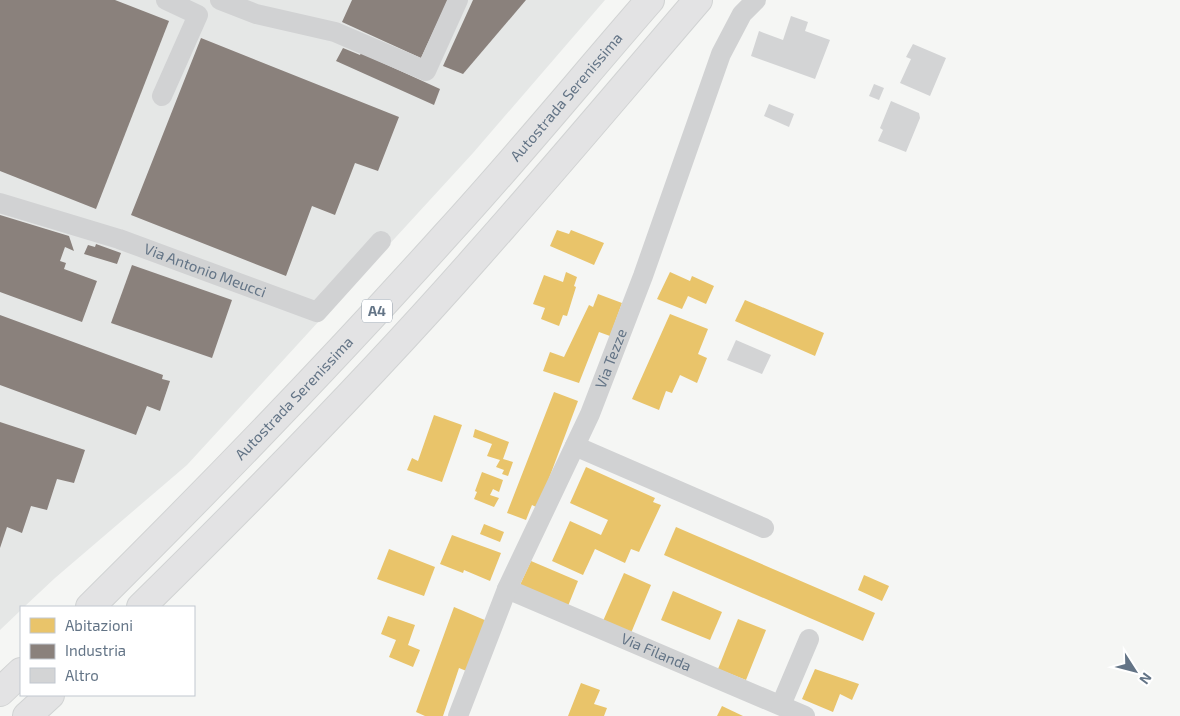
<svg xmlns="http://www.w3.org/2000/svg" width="1180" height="716" font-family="'Exo 2',sans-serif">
	<rect width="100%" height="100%" fill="#f5f6f4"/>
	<!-- built -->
	<path fill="#e5e7e6" d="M0,0h605l-132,153 -286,312 -132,113 -31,29h-3v3l-21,20z"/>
	<!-- homes -->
	<g fill="#e9c46a">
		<path d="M557,230l12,4 2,-4 33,13 -10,22 -44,-19z"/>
		<path d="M566,272l11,5 -3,9 2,1 -9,29 -4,-1 -4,11 -18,-7 4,-11 -12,-4 11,-29 19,7z"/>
		<path d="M670,272l20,9 2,-5 22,10 -8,18 -18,-8 -6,13 -25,-10z"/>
		<path d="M598,294l24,9 -12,33 -11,-4 -20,51 -36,-12 7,-19 14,5 25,-52 4,2z"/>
		<path d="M745,300l79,33 -9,23 -80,-35z"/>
		<path d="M670,314l38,15 -10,25 9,4 -10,25 -17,-8 -8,18 -6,-2 -7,19 -27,-11z"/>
		<path d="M554,392l24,9 -36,96 -6,10 -4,-2 -6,15 -19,-7z"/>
		<path d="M434,415l28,10 -20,57 -35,-12 5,-12 6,3z"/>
		<path d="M475,429l34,13 -6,17 10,3 -5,14 -6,-2 2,-4 -8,-3 4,-7 -13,-4 5,-12 -19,-7z"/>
		<path d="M586,467l69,31 -2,4 8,3 -22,47 -8,-3 -6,14 -30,-14 -12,26 -31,-14 18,-40 31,14 7,-15 -38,-17z"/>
		<path d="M482,472l21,8 -4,12 -6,-3 -3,6 9,3 -5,9 -20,-8 3,-7 -2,-1z"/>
		<path d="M484,524l20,8 -4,10 -20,-8z"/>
		<path d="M676,527l199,86 -12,28 -199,-86z"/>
		<path d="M452,535l49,18 -11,28 -26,-11 -1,3 -23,-9z"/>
		<path d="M389,549l46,18 -11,29 -47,-17z"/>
		<path d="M531,561l47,20 -10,25 -48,-21z"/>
		<path d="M624,573l27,12 -20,48 -28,-12z"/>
		<path d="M864,575l25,11 -7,15 -24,-11z"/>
		<path d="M673,591l49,21 -12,28 -49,-20z"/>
		<path d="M454,607l33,14 -18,51 -10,-4 -16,48h-18l-9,-4z"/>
		<path d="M388,616l27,9 -7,20 12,5 -7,17 -24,-10 7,-17 -15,-6z"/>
		<path d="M738,619l28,11 -20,50 -28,-11z"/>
		<path d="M815,669l44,15 -7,16 -12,-6 -7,18 -31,-13z"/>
		<path d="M581,683l19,7 -6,14 13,4 -3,8h-36z"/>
		<path d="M722,706l21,10h-26z"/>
	</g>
	<!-- industry -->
	<g fill="#8a817c">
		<path d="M0,0h115l54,21 -73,188 -96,-38z"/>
		<path d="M352,0h96l-27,58 -79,-36z"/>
		<path d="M473,0h53l-63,74 -20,-8z"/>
		<path d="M201,38l198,79 -21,54 -23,-8 -20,52 -23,-9 -26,70 -155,-61z"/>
		<path d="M343,48l17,7 1,-2 79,36 -6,16 -98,-44z"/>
		<path d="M0,215l69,21 5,15 -9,-4 -5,14 6,2 -2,6 33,12 -15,41 -82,-30z"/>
		<path d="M96,244l25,9 -4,11 -33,-10 4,-9 7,2z"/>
		<path d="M132,265l100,35 -20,58 -101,-35z"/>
		<path d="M0,315l163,60 -1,4 8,2 -10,30 -13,-5 -11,29 -136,-50z"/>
		<path d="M0,422l85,28 -11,33 -17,-4 -10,31 -16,-4 -9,27 -15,-6 -7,21z"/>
	</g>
	<!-- building -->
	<g fill="#d3d4d5">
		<path d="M791,16l17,6 -3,9 25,9 -15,39 -64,-23 8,-25 24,9z"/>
		<path d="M913,44l33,14 -16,38 -30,-13 11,-24 -5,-2z"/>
		<path d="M874,84l10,4 -5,12 -10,-4z"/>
		<path d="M891,101l28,12 1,5 -14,34 -28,-11 5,-11 -3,-2z"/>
		<path d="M769,104l25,10 -5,13 -25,-11z"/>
		<path d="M736,340l35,15 -9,19 -35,-14z"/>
	</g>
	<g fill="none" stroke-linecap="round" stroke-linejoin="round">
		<!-- highway casing -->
		<g stroke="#d1d3d3" stroke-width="30">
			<g id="highway">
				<path id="s4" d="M90,607c122,-121 241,-244 356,-372 70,-76 136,-157 204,-235"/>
				<path d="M141,607c116,-114 230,-230 338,-353 74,-83 146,-169 219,-254"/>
				<path d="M0,692l21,-20"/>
				<path d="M27,716l23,-21"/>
			</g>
		</g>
		<!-- minor -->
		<g stroke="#d1d2d3" stroke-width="20">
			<path d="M220,0l36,14 79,18 91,39 32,-71"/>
			<path d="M162,96l36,-81 -32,-15"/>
			<path id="s1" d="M0,203l119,36 198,73 64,-71"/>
			<path d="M575,446l189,82"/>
			<path id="s2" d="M507,589l298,127"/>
			<path d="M781,705l28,-66"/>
			<path id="s3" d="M458,716l49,-127 83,-175 53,-138 78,-222 21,-40 14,-14"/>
		</g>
		<!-- highway -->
		<use href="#highway" stroke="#e3e3e4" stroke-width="28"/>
	</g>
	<g text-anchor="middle" stroke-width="5" stroke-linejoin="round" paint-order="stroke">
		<!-- shield labels -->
		<rect fill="#fff" stroke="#929eaa" stroke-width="1" x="362" y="299.5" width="30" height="23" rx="4"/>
		<g font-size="14" font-weight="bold" fill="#637486">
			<text x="377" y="316">A4</text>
		</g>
		<!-- street labels -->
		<g font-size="15" fill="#637486" stroke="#fff">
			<text dy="5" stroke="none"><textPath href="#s4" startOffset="698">Autostrada Serenissima</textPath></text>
			<text dy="5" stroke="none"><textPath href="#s1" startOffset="216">Via Antonio Meucci</textPath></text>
			<text dy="5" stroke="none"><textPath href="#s3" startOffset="389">Via Tezze</textPath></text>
			<text dy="5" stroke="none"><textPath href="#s4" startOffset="292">Autostrada Serenissima</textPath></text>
			<text dy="5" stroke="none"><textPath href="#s2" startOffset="162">Via Filanda</textPath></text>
		</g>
	</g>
	<!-- legend -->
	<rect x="20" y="606" width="175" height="90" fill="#ffffff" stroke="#c1c7cf"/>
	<rect x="30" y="618" width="25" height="15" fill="#e9c46a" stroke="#c1c7cf"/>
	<text x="65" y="631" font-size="15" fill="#637486">Abitazioni</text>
	<rect x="30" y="644" width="25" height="15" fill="#8a817c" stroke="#c1c7cf"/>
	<text x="65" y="656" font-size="15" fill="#637486">Industria</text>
	<rect x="30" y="668" width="25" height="15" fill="#d3d4d5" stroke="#c1c7cf"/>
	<text x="65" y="681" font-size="15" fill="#637486">Altro</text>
	<!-- north arrow -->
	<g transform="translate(1135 671) rotate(126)" stroke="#ffffff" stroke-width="4" paint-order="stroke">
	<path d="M0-4L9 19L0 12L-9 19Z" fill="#637486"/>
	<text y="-8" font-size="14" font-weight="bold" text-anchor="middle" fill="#637486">N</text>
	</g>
</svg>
